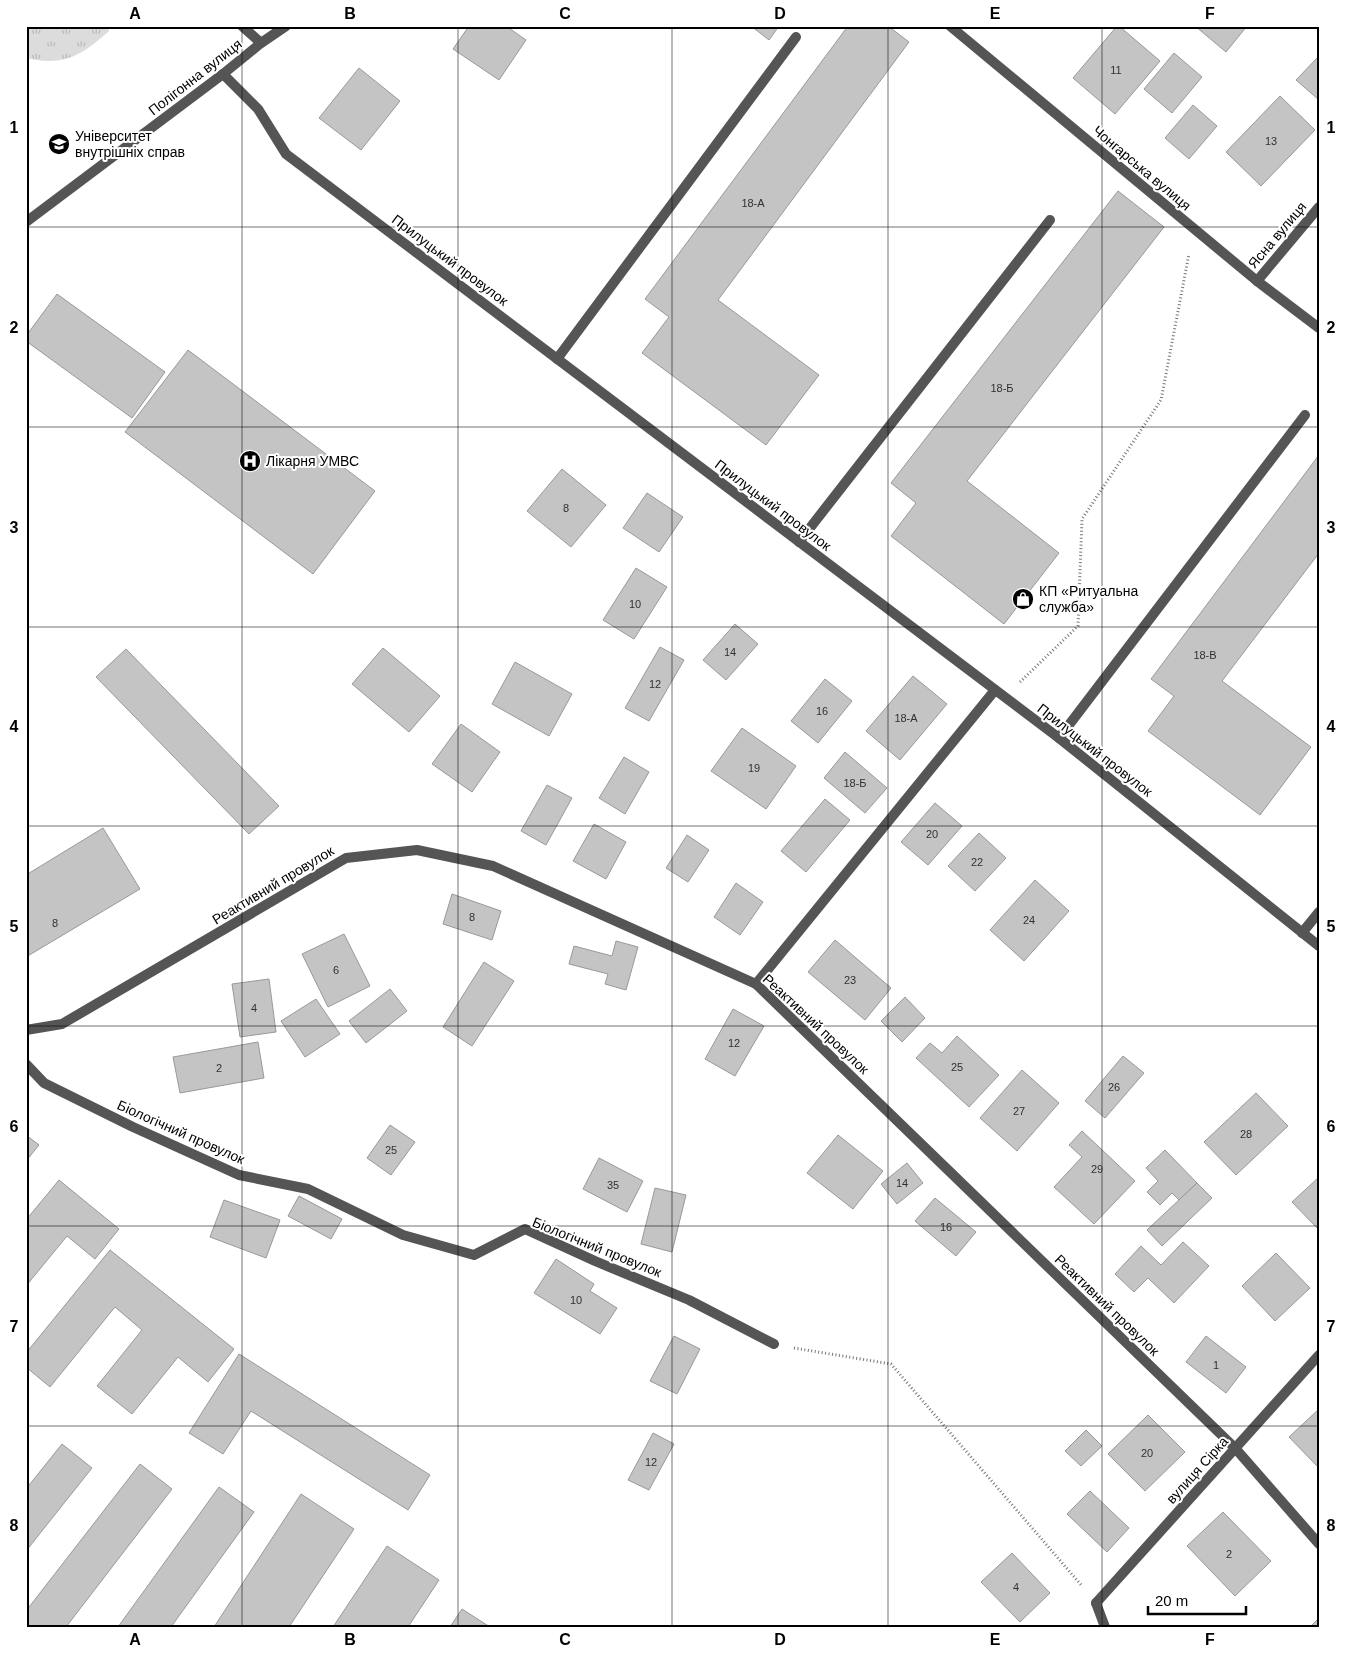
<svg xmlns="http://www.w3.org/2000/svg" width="1345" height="1653" font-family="Arial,sans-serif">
	<defs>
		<pattern id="grass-tufts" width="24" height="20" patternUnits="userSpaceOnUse" patternTransform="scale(1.25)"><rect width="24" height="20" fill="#dcdcdc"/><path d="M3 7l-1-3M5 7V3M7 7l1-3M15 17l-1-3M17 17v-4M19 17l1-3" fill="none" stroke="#bbb"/></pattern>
	</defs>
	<rect width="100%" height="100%" fill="#fff"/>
	<!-- grass -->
	<path fill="url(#grass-tufts)" d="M26,26h82l1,5c-27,24 -45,36 -83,27z"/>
	<!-- building -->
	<g fill="#c4c4c4" stroke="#999">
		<path d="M469,26h37l20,14 -27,40 -46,-31z"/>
		<path d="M751,26h28l-10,14z"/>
		<path d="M848,26h40l21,16 -191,258 101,75 -53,70 -124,-92 27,-36 -24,-18z"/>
		<path d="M1117,26h2l41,35 -45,53 -42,-36z"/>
		<path d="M1195,26h52l-21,26z"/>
		<path d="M1174,53l28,24 -30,36 -28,-24z"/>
		<path d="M1319,56v44l-23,-20z"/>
		<path d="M359,68l41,33 -39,49 -42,-32z"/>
		<path d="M1280,96l35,34 -54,56 -35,-34z"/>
		<path d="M1193,105l24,21 -28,33 -24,-21z"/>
		<path d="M1118,191l46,36 -197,254 92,72 -55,71 -113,-88 25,-33 -25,-20z"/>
		<path d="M57,294l108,78 -33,46 -106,-77v-5z"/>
		<path d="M188,350l187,141 -62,83 -188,-142z"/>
		<path d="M1319,455v98l-97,128 89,66 -51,68 -112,-84 26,-35 -23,-17z"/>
		<path d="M562,469l44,36 -35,42 -44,-36z"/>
		<path d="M647,493l36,24 -24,35 -36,-24z"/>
		<path d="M636,568l31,19 -33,52 -31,-19z"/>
		<path d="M735,624l23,20 -32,36 -23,-20z"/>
		<path d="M660,647l24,13 -35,61 -24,-13z"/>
		<path d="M383,648l57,48 -31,36 -57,-48z"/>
		<path d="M126,649l153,157 -30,28 -153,-157z"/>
		<path d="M515,662l57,32 -23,42 -57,-32z"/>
		<path d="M913,676l34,28 -47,56 -34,-29z"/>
		<path d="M825,679l27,22 -34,42 -27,-22z"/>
		<path d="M461,724l39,28 -28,40 -40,-28z"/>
		<path d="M742,728l54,38 -30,43 -55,-38z"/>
		<path d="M845,752l42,36 -22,25 -41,-35z"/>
		<path d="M624,757l25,15 -24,42 -26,-16z"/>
		<path d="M547,785l25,13 -26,47 -25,-14z"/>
		<path d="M825,799l25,21 -44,52 -25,-21z"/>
		<path d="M935,803l27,23 -34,39 -27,-23z"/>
		<path d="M594,824l32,18 -20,37 -33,-18z"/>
		<path d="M103,828l37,61 -114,68v-82z"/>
		<path d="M979,833l27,25 -31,33 -27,-25z"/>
		<path d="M687,835l22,15 -21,32 -22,-14z"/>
		<path d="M1035,880l34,31 -45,50 -34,-31z"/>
		<path d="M736,883l27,19 -23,33 -26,-18z"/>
		<path d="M452,894l49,17 -9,29 -49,-16z"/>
		<path d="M344,934l26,52 -42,21 -26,-53z"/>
		<path d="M835,940l56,48 -26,32 -57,-48z"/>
		<path d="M616,941l22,6 -12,43 -21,-6 3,-10 -39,-10 5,-18 38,10z"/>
		<path d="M484,962l30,19 -42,65 -29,-19z"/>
		<path d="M269,979l7,53 -36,5 -8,-53z"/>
		<path d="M390,989l17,22 -41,32 -17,-22z"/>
		<path d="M905,997l20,21 -23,24 -21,-21z"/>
		<path d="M316,999l24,35 -35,23 -24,-36z"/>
		<path d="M733,1009l31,17 -29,50 -30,-17z"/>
		<path d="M957,1036l42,39 -30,32 -53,-49 14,-15 12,10z"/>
		<path d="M258,1042l6,36 -84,15 -7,-36z"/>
		<path d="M1123,1056l21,17 -39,45 -20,-17z"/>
		<path d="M1022,1070l37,33 -42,48 -37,-33z"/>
		<path d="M1256,1093l32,33 -52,49 -32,-33z"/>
		<path d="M390,1125l25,17 -24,33 -24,-17z"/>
		<path d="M1082,1131l53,50 -41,43 -40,-37 28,-30 -13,-12z"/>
		<path d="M26,1135l13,10 -13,16z"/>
		<path d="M838,1135l45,36 -30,38 -46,-36z"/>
		<path d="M1165,1150l32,33 -18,17 -7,-7 -12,12 -13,-13 11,-11 -12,-13z"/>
		<path d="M599,1158l44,23 -16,31 -44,-23z"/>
		<path d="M907,1163l16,20 -26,21 -16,-20z"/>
		<path d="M1319,1177v53l-27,-28z"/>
		<path d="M59,1180l60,49 -24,30 -28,-23 -41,50v-66z"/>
		<path d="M1197,1183l15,15 -50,48 -15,-16z"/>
		<path d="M655,1188l31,7 -14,57 -31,-8z"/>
		<path d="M299,1196l43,23 -11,20 -43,-23z"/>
		<path d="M935,1198l41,34 -20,24 -41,-35z"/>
		<path d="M224,1200l56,20 -14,38 -56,-21z"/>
		<path d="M1183,1242l26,24 -35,37 -26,-25 -14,14 -19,-18 26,-28 20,19z"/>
		<path d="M110,1250l124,99 -26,33 -30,-25 -46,57 -35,-28 45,-56 -27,-23 -65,80 -24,-20v-14z"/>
		<path d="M1276,1253l34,35 -35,33 -33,-35z"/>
		<path d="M556,1259l38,25 -4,7 27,17 -17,26 -66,-41z"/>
		<path d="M674,1336l26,13 -23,45 -27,-13z"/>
		<path d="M1206,1336l40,31 -20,26 -40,-31z"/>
		<path d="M239,1354l191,121 -22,35 -157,-99 -28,43 -34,-21z"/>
		<path d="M1319,1409v55l-2,2 -28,-29z"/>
		<path d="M1148,1415l37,37 -40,39 -37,-37z"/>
		<path d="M1086,1430l16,16 -21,20 -16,-15z"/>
		<path d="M653,1433l21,11 -25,46 -21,-10z"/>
		<path d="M62,1444l30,24 -66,83v-62z"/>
		<path d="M140,1464l32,25 -106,138h-35l-5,-4v-12z"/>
		<path d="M219,1487l35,25 -83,115h-53z"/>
		<path d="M1090,1491l39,37 -22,24 -40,-38z"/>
		<path d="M301,1494l53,35 -65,98h-75z"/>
		<path d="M1223,1512l48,49 -36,35 -48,-50z"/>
		<path d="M387,1546l52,34 -31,47h-75z"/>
		<path d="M1012,1553l38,40 -30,29 -39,-40z"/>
		<path d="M462,1609l28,18h-40z"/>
		<path d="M1319,1618v9h-9z"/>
	</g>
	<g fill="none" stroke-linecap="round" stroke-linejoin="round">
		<!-- path -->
		<g stroke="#777" stroke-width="3" stroke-dasharray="1 2.5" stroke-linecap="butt">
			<path d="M1020,682l58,-56 4,-107 79,-119 28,-146"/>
			<path d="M794,1348l97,16 191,222"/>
		</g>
		<!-- lane -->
		<g stroke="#555" stroke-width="10">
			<path d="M242,26l19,17"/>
			<path d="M557,359l239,-322"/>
			<path d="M799,542l251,-322"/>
			<path d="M1059,738l246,-323"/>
			<path d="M1302,933l17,-21"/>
			<path d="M756,984l239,-294"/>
			<path d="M1096,1603l9,24"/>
		</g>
		<!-- street -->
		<g stroke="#555" stroke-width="10">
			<path d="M950,26l307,255 62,47"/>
			<path d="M223,74l35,35 28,45 773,584 260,208"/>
			<path d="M26,222l197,-148 38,-31 25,-17"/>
			<path d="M1257,281l62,-74"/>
			<path d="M26,1030l36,-6 284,-166 71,-8 76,16 263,118 479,464 84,96"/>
			<path d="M26,1064l18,19 89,44 106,48 69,14 95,46 71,20 51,-26 70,32 94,39 85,44"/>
			<path d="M1096,1603l223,-248"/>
		</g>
	</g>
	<!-- grid -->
	<path fill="none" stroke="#000" stroke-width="1" stroke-opacity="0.55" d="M242,26v1601M458,26v1601M672,26v1601M888,26v1601M1102,26v1601M26,227h1293M26,427h1293M26,627h1293M26,826h1293M26,1026h1293M26,1226h1293M26,1426h1293"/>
	<!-- icons -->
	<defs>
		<g id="university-disc" transform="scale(1.125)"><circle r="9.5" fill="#000" stroke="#fff"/><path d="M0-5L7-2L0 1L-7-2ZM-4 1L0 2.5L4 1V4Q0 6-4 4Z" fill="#fff"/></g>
		<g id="hospital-disc" transform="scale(1.125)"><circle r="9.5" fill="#000" stroke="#fff"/><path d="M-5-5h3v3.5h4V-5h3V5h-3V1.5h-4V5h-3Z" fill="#fff"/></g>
		<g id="shop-disc" transform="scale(1.125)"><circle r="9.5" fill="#000" stroke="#fff"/><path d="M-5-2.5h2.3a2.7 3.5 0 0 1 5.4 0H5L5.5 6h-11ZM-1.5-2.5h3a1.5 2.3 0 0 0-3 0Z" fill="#fff"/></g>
	</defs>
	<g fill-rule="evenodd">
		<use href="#university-disc" x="59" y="144"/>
		<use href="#hospital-disc" x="250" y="461"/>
		<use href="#shop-disc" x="1023" y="599"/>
	</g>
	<g text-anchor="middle" stroke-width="4" stroke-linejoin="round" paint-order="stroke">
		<!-- number labels -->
		<g font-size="11" fill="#313131">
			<text x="1116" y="74">11</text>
			<text x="1271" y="145">13</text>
			<text x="753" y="207">18-А</text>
			<text x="1002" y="392">18-Б</text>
			<text x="566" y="512">8</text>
			<text x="635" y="608">10</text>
			<text x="730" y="656">14</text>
			<text x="1205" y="659">18-В</text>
			<text x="655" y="688">12</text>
			<text x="822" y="715">16</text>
			<text x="906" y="722">18-А</text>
			<text x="754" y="772">19</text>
			<text x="855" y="787">18-Б</text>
			<text x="932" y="838">20</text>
			<text x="977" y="866">22</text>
			<text x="472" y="921">8</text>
			<text x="1029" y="924">24</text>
			<text x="55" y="927">8</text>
			<text x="336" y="974">6</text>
			<text x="850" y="984">23</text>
			<text x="254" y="1012">4</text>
			<text x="734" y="1047">12</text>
			<text x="957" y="1071">25</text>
			<text x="219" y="1072">2</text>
			<text x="1114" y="1091">26</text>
			<text x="1019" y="1115">27</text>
			<text x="1246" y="1138">28</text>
			<text x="391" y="1154">25</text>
			<text x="1097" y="1173">29</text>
			<text x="902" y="1187">14</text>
			<text x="613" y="1189">35</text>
			<text x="946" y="1231">16</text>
			<text x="576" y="1304">10</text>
			<text x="1216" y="1369">1</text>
			<text x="1147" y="1457">20</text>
			<text x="651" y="1466">12</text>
			<text x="1229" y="1558">2</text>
			<text x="1016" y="1591">4</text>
		</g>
		<!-- street labels -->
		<g font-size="14" fill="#000" stroke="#fff">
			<text transform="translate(195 77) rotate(-38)" y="5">Полігонна вулиця</text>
			<text transform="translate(1142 168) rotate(40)" y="5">Чонгарська вулиця</text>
			<text transform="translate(1277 235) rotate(-50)" y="5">Ясна вулиця</text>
			<text transform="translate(450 260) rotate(37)" y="5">Прилуцький провулок</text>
			<text transform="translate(773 505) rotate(37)" y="5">Прилуцький провулок</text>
			<text transform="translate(1095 750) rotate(38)" y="5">Прилуцький провулок</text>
			<text transform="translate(273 885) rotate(-31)" y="5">Реактивний провулок</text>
			<text transform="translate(816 1024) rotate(43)" y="5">Реактивний провулок</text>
			<text transform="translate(181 1132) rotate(24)" y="5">Біологічний провулок</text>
			<text transform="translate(597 1247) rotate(22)" y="5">Біологічний провулок</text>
			<text transform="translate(1107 1305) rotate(44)" y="5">Реактивний провулок</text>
			<text transform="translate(1197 1470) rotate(-48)" y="5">вулиця Сірка</text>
		</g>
		<!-- poi labels -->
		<g font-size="14" fill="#000" stroke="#fff" text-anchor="start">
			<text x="75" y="141">Університет<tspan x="75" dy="16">внутрішніх справ</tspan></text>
			<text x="266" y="466">Лікарня УМВС</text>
			<text x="1039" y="596">КП «Ритуальна<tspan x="1039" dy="16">служба»</tspan></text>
		</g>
	</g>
	<!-- border -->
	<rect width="1345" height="1653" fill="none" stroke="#ffffff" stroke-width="55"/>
	<!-- scale -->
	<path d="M1148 1606v8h98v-8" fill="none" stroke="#000000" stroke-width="2.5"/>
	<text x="1155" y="1606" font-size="15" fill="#000000" stroke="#ffffff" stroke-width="4" paint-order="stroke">20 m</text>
	<rect x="28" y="28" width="1290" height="1598" fill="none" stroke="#000" stroke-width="2"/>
	<g font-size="16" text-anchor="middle" font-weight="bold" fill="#000">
		<text x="135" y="19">A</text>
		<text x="350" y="19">B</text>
		<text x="565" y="19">C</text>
		<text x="780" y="19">D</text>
		<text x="995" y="19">E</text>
		<text x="1210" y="19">F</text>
		<text x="14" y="133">1</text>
		<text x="1331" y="133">1</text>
		<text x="14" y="333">2</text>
		<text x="1331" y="333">2</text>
		<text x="14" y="533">3</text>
		<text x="1331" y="533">3</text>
		<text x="14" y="732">4</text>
		<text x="1331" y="732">4</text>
		<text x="14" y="932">5</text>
		<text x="1331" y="932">5</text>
		<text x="14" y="1132">6</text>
		<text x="1331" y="1132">6</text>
		<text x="14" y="1332">7</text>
		<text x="1331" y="1332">7</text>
		<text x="14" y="1531">8</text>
		<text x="1331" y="1531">8</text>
		<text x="135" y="1645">A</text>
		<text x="350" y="1645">B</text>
		<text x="565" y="1645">C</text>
		<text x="780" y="1645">D</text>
		<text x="995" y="1645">E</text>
		<text x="1210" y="1645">F</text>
	</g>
</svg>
